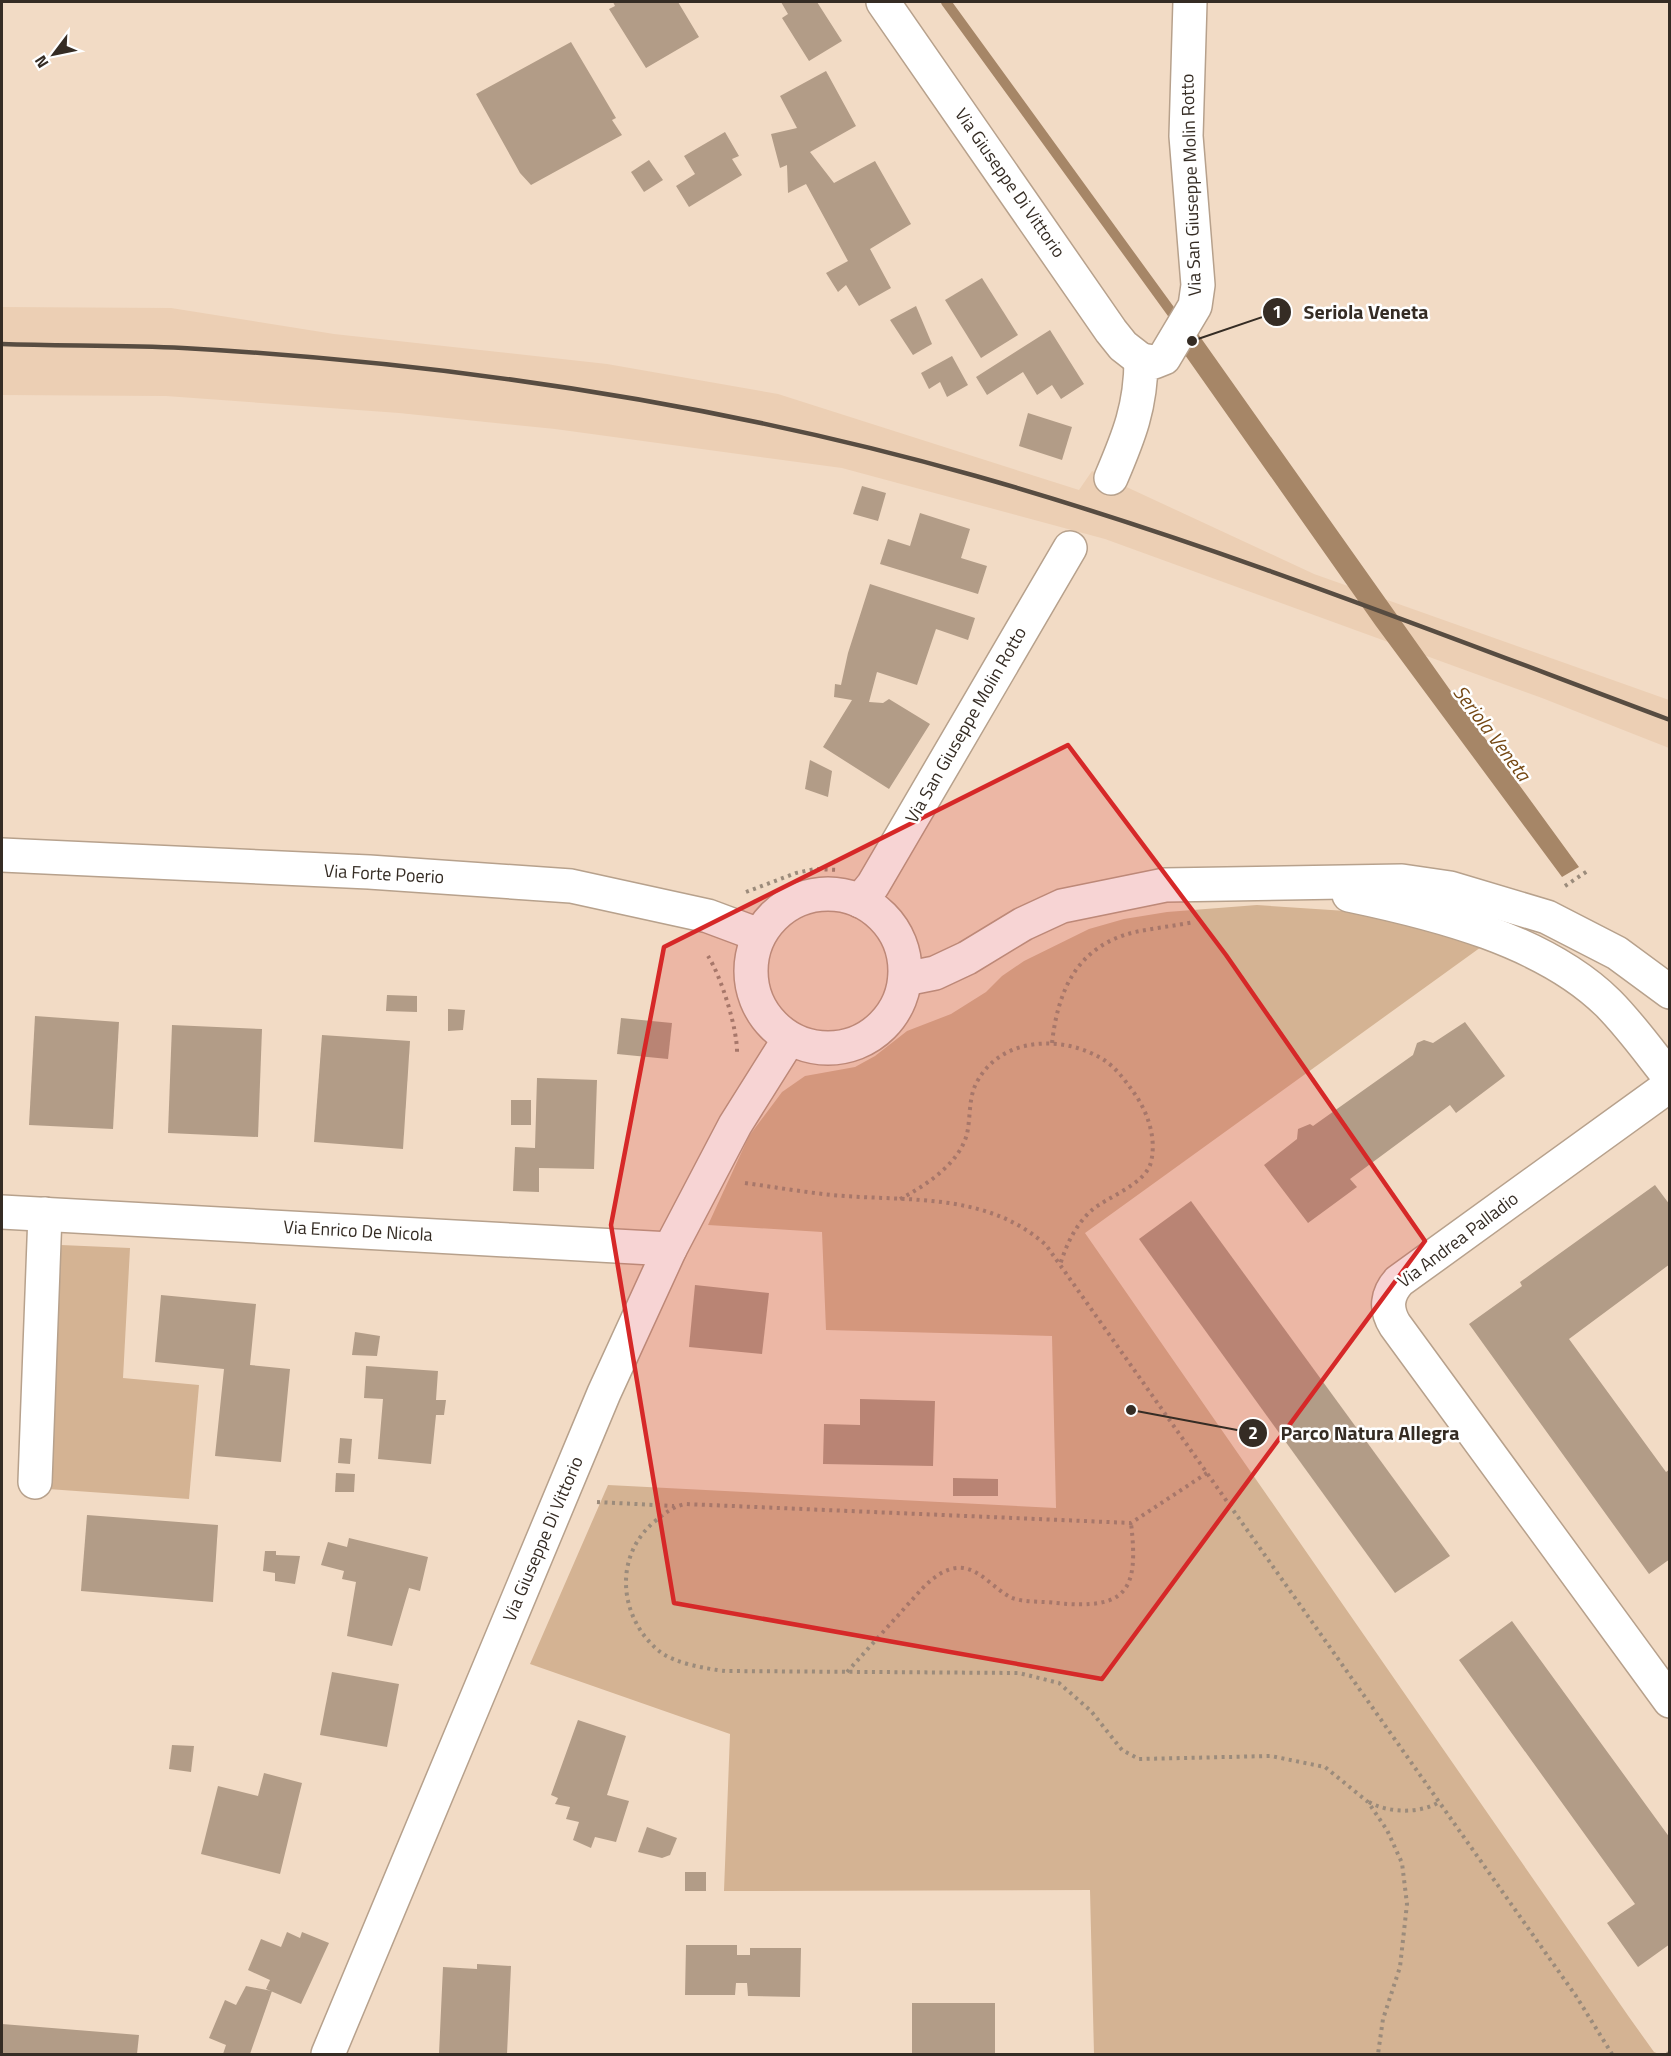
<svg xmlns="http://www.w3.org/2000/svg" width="1671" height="2056" font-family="'Titillium Web',sans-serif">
	<rect width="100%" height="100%" fill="#f2dbc5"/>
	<!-- built -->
	<path fill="#eccfb4" d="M2,307l169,1 163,26 273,30 171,30 301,96 13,-19 222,103 355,126v48l-127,-50 -437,-159 -263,-71 -287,-39 -156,-16 -233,-17 -164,-1z"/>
	<!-- green -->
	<g fill="#d4b393">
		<path d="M1257,905l89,6 142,31 -403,291 544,784 25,35 5,2h-565l-4,-164 -366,1 6,-157 -200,-70 78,-179 448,23 -4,-172 -226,-6 -4,-98 -114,-7 41,-89 33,-44 23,-16 50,-9 20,-11 32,-25 44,-17 35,-22 16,-16 22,-15 65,-32 35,-10 43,-7z"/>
		<path d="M61,1245l69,3 -7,130 76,7 -10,114 -141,-10z"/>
	</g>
	<!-- water -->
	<path fill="#a68667" d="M1196,331l259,366 124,170 -17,10 -186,-251 -191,-271z"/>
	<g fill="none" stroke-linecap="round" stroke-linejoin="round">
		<!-- stream -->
		<path stroke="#a68667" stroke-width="10" d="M946,2l234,322"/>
	</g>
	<!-- building -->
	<g fill="#b29c87">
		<path d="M613,2h65l21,35 -53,31 -37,-59 6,-3z"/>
		<path d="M781,2h36l25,39 -33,20 -27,-43 6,-4z"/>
		<path d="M571,42l45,76 -4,2 10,15 -91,50 -11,-12 -44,-79z"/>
		<path d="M826,71l30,55 -46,26 24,31 41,-22 36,63 -41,25 21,39 -32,18 -13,-21 -8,7 -12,-19 22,-12 -42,-77 -18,9 -1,-28 -7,3 -9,-34 26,-6 -17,-32z"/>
		<path d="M725,132l14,24 -7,3 10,16 -53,32 -13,-21 19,-12 -11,-18z"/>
		<path d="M649,160l14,20 -19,12 -13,-20z"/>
		<path d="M982,278l36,57 -37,23 -36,-58z"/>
		<path d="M916,306l16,38 -19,11 -23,-35z"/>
		<path d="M1050,330l34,54 -23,15 -9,-14 -15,10 -14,-23 -36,23 -11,-18z"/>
		<path d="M952,356l16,29 -21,12 -7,-15 -11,7 -8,-16z"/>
		<path d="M1028,413l44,14 -10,33 -43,-14z"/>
		<path d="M862,486l24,7 -8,28 -25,-7z"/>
		<path d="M920,513l50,16 -9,29 26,8 -9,28 -98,-30 8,-25 22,7z"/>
		<path d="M870,584l105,34 -7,22 -32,-11 -19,56 -40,-13 -8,30 14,1 6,-4 41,25 -41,65 -66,-42 29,-47 -18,-3 1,-13 6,1 7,-32z"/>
		<path d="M810,760l22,11 -4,26 -23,-8z"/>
		<path d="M387,995l30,1v16l-31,-1z"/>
		<path d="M448,1009l17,1 -2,20 -15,1z"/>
		<path d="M35,1016l84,6 -6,107 -84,-4z"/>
		<path d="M621,1018l51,5 -4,36 -51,-5z"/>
		<path d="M1465,1022l40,54 -49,37 -6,-8 -100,74 7,8 -49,36 -44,-58 33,-26 1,-10 12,-5 3,2 100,-71 4,-12 7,-3 9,3z"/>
		<path d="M172,1025l90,4 -4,108 -90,-4z"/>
		<path d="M322,1035l88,6 -7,108 -89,-7z"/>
		<path d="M537,1078l60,2 -3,89 -55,-1v24l-26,-1 2,-44 20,1z"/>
		<rect x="511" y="1100" width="20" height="25"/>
		<path d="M1655,1185l15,20v59l-101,75 97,133 4,-3v90l-21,15 -180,-250 53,-38 -2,-4z"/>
		<path d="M1191,1201l259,355 -55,37 -256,-354z"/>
		<path d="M695,1285l74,8 -7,61 -73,-7z"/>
		<path d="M161,1295l95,9 -6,61 40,4 -9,93 -66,-6 9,-87 -69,-7z"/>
		<path d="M355,1332l25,4 -3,20 -25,-1z"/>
		<path d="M366,1366l72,5 -2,29h10l-2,15h-8l-5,49 -53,-5 5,-60 -19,-1z"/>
		<path d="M860,1399l75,2 -2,65 -110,-2 1,-40 36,1z"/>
		<path d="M340,1438l12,1 -2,25 -12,-1z"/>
		<path d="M336,1473l19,1 -1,18h-19z"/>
		<path d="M953,1478l45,1v17h-45z"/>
		<path d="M87,1515l131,10 -5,77 -132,-11z"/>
		<path d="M349,1538l79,19 -8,34 -11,-3 -17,58 -45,-10 9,-54 -14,-3 2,-8 -23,-6 7,-23 19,5z"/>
		<path d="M265,1551h11v4l24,1 -5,28 -20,-3v-8l-12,-2z"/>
		<path d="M1512,1621l158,217v106l-32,23 -31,-44 28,-19 -176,-244z"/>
		<path d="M332,1672l67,12 -12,63 -67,-12z"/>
		<path d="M578,1720l48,16 -19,59 22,6 -13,41 -21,-5 -4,11 -18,-8 6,-18 -13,-3 4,-12 -15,-3 3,-6 -7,-3z"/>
		<path d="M172,1745l22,1 -3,26 -22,-3z"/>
		<path d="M264,1773l38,10 -22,91 -79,-20 17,-68 40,10z"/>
		<path d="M647,1827l30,11 -7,17 -8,3 -24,-6z"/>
		<rect x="685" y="1872" width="21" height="19"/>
		<path d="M287,1932l13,6 2,-6 27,11 -28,61 -35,-15 4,-9 -22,-10 13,-31 20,8z"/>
		<path d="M686,1945h51v10h13v-7h51l-1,49 -52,-1 -1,-13h-11l-1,12h-50z"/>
		<path d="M477,1964l34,2 -4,88h-68l4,-87 34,2z"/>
		<path d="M246,1986l26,5 -22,63h-27l3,-9 -17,-7 16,-38 11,5z"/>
		<rect x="912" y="2003" width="83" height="51"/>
		<path d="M2,2024l137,11 -2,19h-135z"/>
	</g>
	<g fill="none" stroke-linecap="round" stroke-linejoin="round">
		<!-- minor casing -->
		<g stroke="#b7a18c" stroke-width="36">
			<g id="minor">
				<path d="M883,2l228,329 12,15 18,14"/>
				<path d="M1111,478c18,-42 30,-72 30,-118l13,2 10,-4 31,-52 3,-21 -12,-149 4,-134"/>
				<path d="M2,855l367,17 202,14 137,30 51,19"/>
				<circle cx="828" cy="971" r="77"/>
				<path d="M1349,895c86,18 195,45 259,108 23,23 42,50 62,75"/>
				<path d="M860,901l13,-16 197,-337"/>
				<path d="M905,979l30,-6 32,-15 56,-34 39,-18 103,-21 237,-4 48,7 97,29 70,36 53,39"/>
				<path d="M1670,1085l-271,196c-12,13 -14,28 -4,44l275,376"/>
				<path d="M2,1212l668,37"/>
				<path d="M35,1482l10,-268"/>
				<path d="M328,2054l276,-661 66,-144 65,-124 54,-86"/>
			</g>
		</g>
		<!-- path -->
		<g stroke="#9b8b7b" stroke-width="4" stroke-dasharray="3 4.5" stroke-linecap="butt">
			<path d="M1565,886l24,-16"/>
			<path d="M746,892l50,-19 19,-4 24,1"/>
			<path d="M708,956c13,20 30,74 29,98"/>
			<path d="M1052,1043c6,-53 25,-97 83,-111 19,-4 39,-6 59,-10"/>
			<path d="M745,1183c29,4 58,9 87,12 75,7 153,-4 214,50l530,751 36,58"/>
			<path d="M900,1199c25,-13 59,-35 67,-65 4,-18 1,-38 11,-54 25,-44 87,-45 126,-20 11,7 20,19 28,30 15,20 25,47 19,72 -5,22 -44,35 -59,48 -16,14 -26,35 -32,55"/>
			<path d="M1207,1473l-76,50 -446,-19c-13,3 -21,10 -31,18 -41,35 -35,96 5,129 14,12 48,18 66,20l294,2 40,10 32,28 31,39 17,9 132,-3 54,11 43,35 19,28 15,33 5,41 -7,63 -17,52 -5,35"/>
			<path d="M597,1502l77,4"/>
			<path d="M847,1672l73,-81c11,-12 26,-25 43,-23 17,2 32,21 47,29 13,6 32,4 46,6 71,7 83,-12 75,-80"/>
			<path d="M1369,1802c19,11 51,12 70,0"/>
			<path d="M1667,2054l3,-1"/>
		</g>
		<!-- minor -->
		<use href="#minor" stroke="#fff" stroke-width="33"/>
		<!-- rail -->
		<path stroke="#574c41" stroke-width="4.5" d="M2,344c60,2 121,1 181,4 267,15 535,55 793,128 236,67 464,158 694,244"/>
	</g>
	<!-- marked area -->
	<path fill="#d62828" fill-opacity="0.2" stroke="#d62828" stroke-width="4.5" stroke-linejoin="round" d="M1068,745l158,210 199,286 -323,438 -428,-76 -63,-378 53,-278z"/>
	<g text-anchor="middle" stroke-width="5" stroke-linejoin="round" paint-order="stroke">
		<!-- street labels -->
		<g font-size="18" fill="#352c24" stroke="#fff">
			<text transform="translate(1010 183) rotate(55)" y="6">Via Giuseppe Di Vittorio</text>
			<text transform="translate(1191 185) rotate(-92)" y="6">Via San Giuseppe Molin Rotto</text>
			<text transform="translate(966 725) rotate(-60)" y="6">Via San Giuseppe Molin Rotto</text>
			<text transform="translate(384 874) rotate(3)" y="6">Via Forte Poerio</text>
			<text transform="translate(358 1231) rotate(3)" y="6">Via Enrico De Nicola</text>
			<text transform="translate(1458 1240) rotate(-37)" y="6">Via Andrea Palladio</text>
			<text transform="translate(543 1539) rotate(-67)" y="6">Via Giuseppe Di Vittorio</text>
		</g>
		<!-- water labels -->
		<g font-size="20" font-style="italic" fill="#754813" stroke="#fff">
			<text transform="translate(1492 733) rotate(53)" y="7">Seriola Veneta</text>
		</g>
	</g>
	<!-- callouts -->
	<path fill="none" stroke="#352c24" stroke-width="2" d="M1192 341L1277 312M1131 1410L1253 1433"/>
	<g fill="#352c24" stroke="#fff" stroke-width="2">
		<circle cx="1192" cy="341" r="6"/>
		<circle cx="1131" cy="1410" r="6"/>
		<circle cx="1277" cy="312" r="15"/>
		<circle cx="1253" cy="1433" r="15"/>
	</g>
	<g font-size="18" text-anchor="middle" font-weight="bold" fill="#fff">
		<text x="1277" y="318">1</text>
		<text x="1253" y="1439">2</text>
	</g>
	<g font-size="20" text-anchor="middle" font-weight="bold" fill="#352c24" stroke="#fff" stroke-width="5" stroke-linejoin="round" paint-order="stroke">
		<text x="1366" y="319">Seriola Veneta</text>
		<text x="1370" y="1440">Parco Natura Allegra</text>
	</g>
	<!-- border -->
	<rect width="1671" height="2056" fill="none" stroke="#352c24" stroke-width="6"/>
	<!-- north arrow -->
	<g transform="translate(54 54) rotate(238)" stroke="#ffffff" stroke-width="4.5" paint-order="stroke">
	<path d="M0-4.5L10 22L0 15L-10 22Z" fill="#352c24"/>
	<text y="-9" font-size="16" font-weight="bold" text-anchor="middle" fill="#352c24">N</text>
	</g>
</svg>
